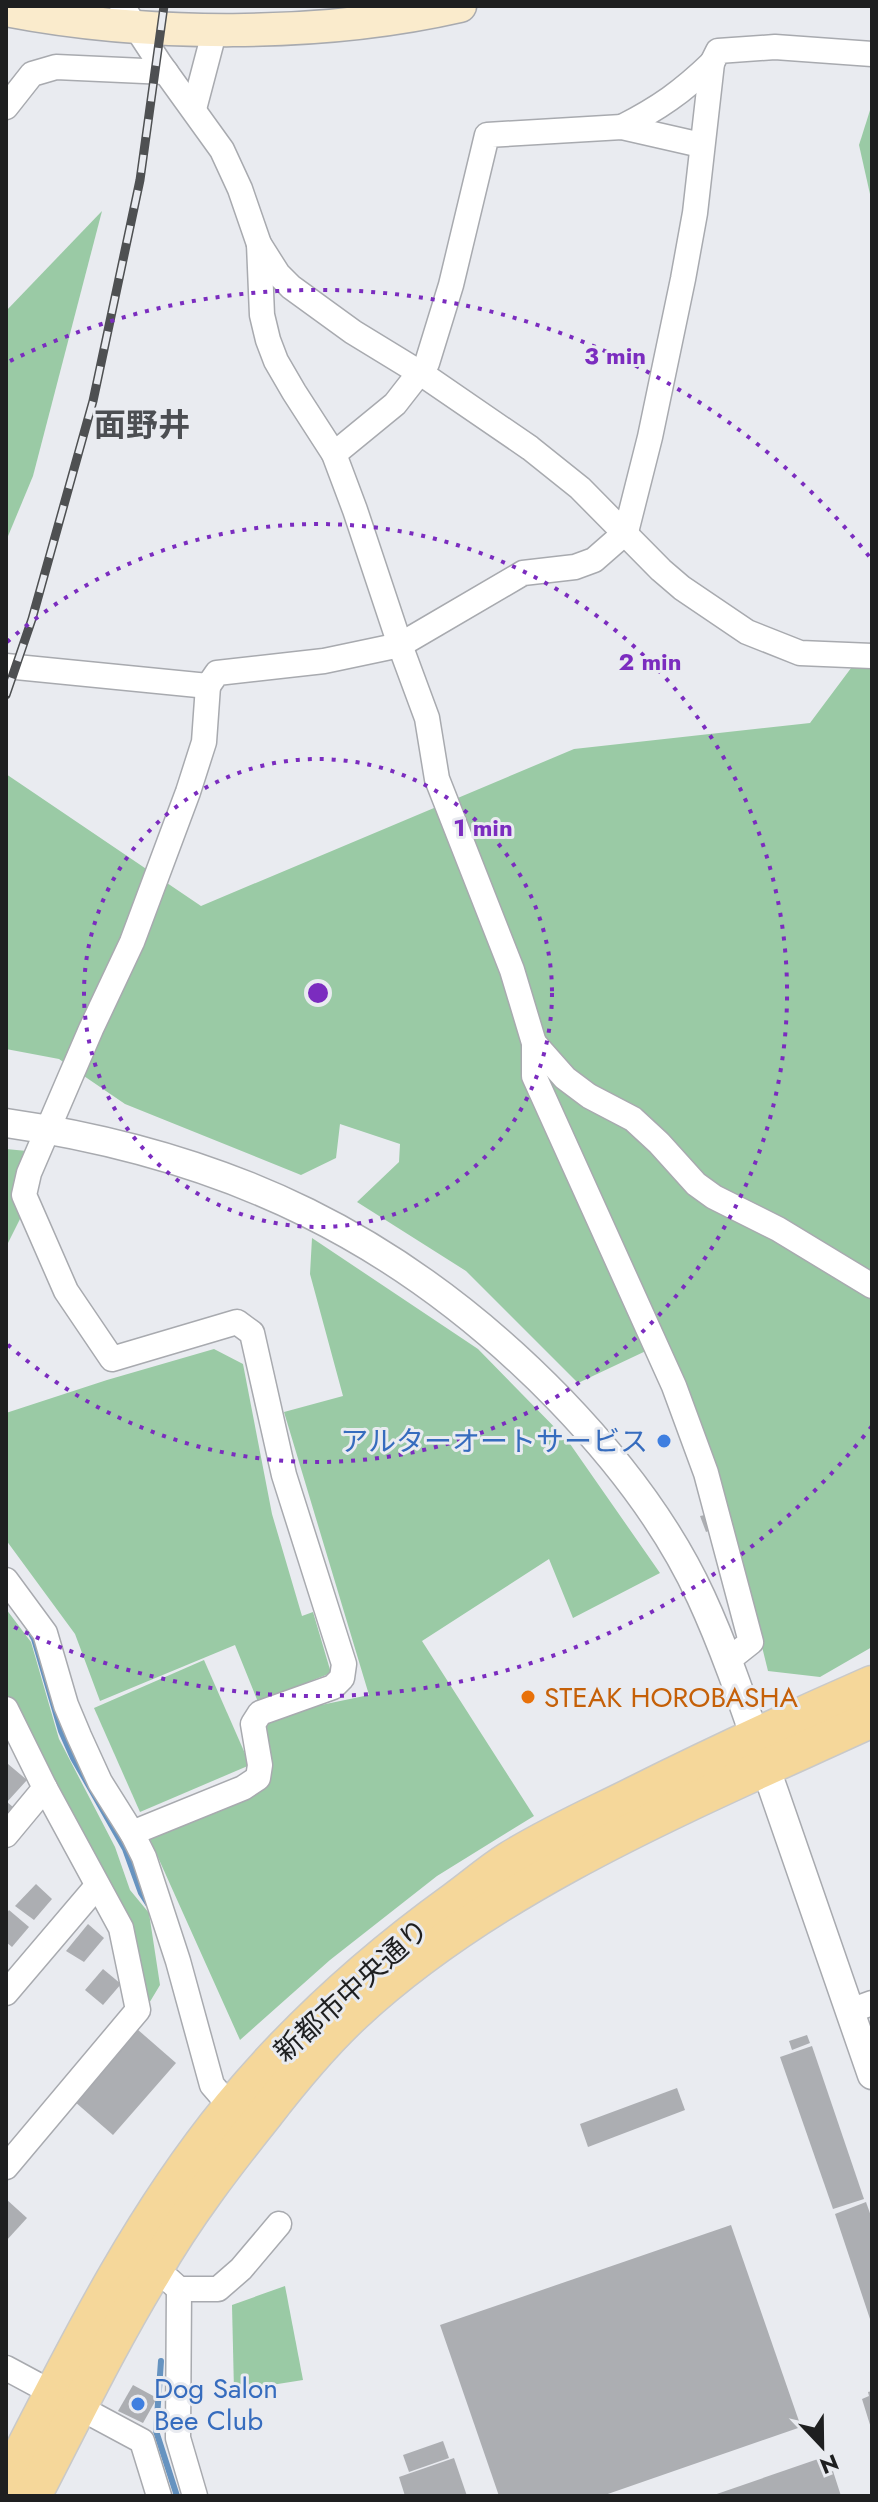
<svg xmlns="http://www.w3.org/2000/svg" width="878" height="2502" font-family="Jost,'Noto Sans JP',sans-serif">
	<rect width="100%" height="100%" fill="#e9ebf0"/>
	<!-- green -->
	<g fill="#9acaa5">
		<path d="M872,104v99l-13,-58z"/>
		<path d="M102,211l-69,265 -27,65v-230z"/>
		<path d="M872,640v1007l-52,30 -52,-6 -34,-138 -67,-192 -89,42 -112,-112 -109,-69 42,-40 1,-18 -60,-20 -4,34 -35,17 -176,-71 -66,-45 -53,-10v-275l195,132 373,-157 236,-26z"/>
		<path d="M6,1149l21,2 -4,62 -17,34z"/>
		<path d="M312,1238l166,111 90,92 92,132 -87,45 -24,-59 -127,82 112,175 -97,60 -107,84 -90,80 -92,-205 112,-46 4,-63 33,-16 72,-15 -85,-283 59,-16 -33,-122z"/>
		<path d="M214,1349l29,15 29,150 30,102 11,-4 18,61 -73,29 -23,-57 -135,56 -25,-67 -69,-94v-127l101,-33z"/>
		<path d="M6,1609l25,33 28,97 56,108 15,43 19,23 11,72 -12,20 -142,-302z"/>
		<path d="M204,1660l46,105 -110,47 -46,-104z"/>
		<path d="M285,2286l18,94 -69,11 -2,-86z"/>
	</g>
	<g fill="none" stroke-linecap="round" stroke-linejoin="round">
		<!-- stream -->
		<g stroke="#6693c0" stroke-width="6">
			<path d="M29,1630l5,9 27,92 12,27 52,91 16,44 7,11"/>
			<path d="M161,2361l-5,70 21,65"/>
		</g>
	</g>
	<!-- building -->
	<g fill="#acaeb2">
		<path d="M705,1515l6,15 -5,2 -6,-16z"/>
		<path d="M8,1764l19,16 -20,22 6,5 -7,6z"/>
		<path d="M36,1884l16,15 -18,21 -19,-14z"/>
		<path d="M9,1910l20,17 -17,20 -6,-5v-28z"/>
		<path d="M88,1924l16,14 -20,24 -18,-11z"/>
		<path d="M103,1969l18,15 -18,21 -18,-15z"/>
		<path d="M137,2029l39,34 -63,72 -39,-34z"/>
		<path d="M807,2035l3,8 -18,7 -3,-9z"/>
		<path d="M812,2046l52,153 -31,10 -53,-152z"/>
		<path d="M677,2088l8,22 -97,37 -8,-23z"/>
		<path d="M6,2199l21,19 -21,23z"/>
		<path d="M866,2202l6,17 -1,103 -36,-108z"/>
		<path d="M731,2225l70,202 -199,69h-103l-59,-171z"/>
		<path d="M133,2385l24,13 -14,25 -25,-12z"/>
		<path d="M872,2391v37h-1l-9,-29 7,-3 -1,-4z"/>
		<path d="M443,2441l6,17 -40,14 -6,-17z"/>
		<path d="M454,2458l13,38h-62l-6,-19z"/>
		<path d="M818,2459l1,3 5,-1 4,12 5,-2 8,25h-130z"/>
	</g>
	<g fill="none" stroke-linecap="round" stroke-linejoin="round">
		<!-- minor casing -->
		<g stroke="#a8aaaf" stroke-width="27">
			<g id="minor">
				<path d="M122,6l38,58 62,86 18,39 19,55 19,30 13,13 62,45 72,44 105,72 50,40 81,82 21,18 65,44 53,21 72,3"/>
				<path d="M6,107l26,-33 24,-7 110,5"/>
				<path d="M194,109l21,-80"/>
				<path d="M622,127c37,-19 60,-35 90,-64"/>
				<path d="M259,244l3,71 6,25 8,21 18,31 40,62 21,56 45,135 27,73 10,61 75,191 22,73v33l140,310 32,87 45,169 -24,19"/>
				<path d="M334,454l61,-50 32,-41 24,-78 36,-150 135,-8 79,18"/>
				<path d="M6,666l202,20 9,-13 107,-12 76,-16 123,-72 52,-6 19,-7 32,-28 24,-95 33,-158 12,-66 17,-150 6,-12 57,-4 97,7"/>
				<path d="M534,1043l31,35 24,18 44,23 26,24 37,41 18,13 64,32 94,57"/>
				<path d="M6,1580l39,53 21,72 13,31 21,46 32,51 12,24 34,104 34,124 19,22"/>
				<path d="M6,1709l39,79 76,140 17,82 -132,157"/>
				<path d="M132,1833l111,-45 15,-10 2,-13 -7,-41 7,-11 73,-26 9,-9 2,-14 -60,-189 -32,-142 -15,-11 -125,37 -46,-68 -42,-96 5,-22 62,-144 41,-87 56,-150 16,-50 4,-56"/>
				<path d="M6,1835l39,-47"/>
				<path d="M6,1993l91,-107"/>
				<path d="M850,2011l22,-8"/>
				<path d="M169,2280l10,9h39l23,-20 38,-45"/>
				<path d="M179,2289l-1,149 17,58"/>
				<path d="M6,2368l136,73 17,55"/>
			</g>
		</g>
		<!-- tertiary casing -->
		<g stroke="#a8aaaf" stroke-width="31">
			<path id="tertiary" d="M6,1123c222,32 397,115 554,277 55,57 108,125 141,197 29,63 50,130 73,195 32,94 66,188 98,283"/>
		</g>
		<!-- secondary casing -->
		<g stroke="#a8aaaf" stroke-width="35">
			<path id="secondary" d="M6,10c140,27 314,28 454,-4"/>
		</g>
		<!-- primary casing -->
		<g stroke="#c9c9c9" stroke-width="39">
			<g id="primary">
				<path d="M6,2484c66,-129 132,-264 225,-377 65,-79 142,-148 224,-207 18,-13 35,-28 54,-40 40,-25 83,-44 125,-65 78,-39 158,-76 238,-111"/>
				<path d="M33,2496c39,-75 76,-152 120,-224 32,-56 72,-108 112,-158 27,-35 56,-70 88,-100 143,-133 343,-214 519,-295"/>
			</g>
		</g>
		<!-- minor -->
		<use href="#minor" stroke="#fff" stroke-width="24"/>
		<!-- tertiary -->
		<use href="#tertiary" stroke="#fff" stroke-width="28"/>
		<!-- secondary -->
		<use href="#secondary" stroke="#faebcc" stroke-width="32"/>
		<!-- primary -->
		<use href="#primary" stroke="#f5d79a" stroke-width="36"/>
		<!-- rail casing -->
		<g stroke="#4e5052" stroke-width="9">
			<path id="rail" d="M6,695l26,-76 61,-218 47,-221 24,-174"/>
		</g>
		<!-- rail -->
		<use href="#rail" stroke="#e9ebf0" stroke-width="6" stroke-dasharray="18" stroke-linecap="butt"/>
	</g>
	<!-- distance rings -->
	<g fill="none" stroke="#7b2cbf" stroke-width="4" stroke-dasharray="4 8">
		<circle cx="318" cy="993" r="234"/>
		<path d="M7 642A469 469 0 1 1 7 1344"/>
		<path d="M872 1426A703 703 0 0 1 10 1625M10 361A703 703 0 0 1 872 560"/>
	</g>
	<!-- markers -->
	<g fill="#3f7fe0" stroke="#e9ebf0" stroke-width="3">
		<circle cx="664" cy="1441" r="8"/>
		<circle cx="138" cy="2404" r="8"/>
	</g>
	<circle fill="#e8710a" stroke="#e9ebf0" stroke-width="3" cx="528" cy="1697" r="8"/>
	<g text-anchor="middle" stroke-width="6" stroke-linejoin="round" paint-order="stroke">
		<!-- shop labels -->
		<g font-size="28" fill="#366cbe" stroke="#e9ebf0" text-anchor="end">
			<text x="648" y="1451">アルターオートサービス</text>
			<text x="154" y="2398" text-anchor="start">Dog Salon<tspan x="154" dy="32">Bee Club</tspan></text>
		</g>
		<!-- food labels -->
		<g font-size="28" fill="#c56008" stroke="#e9ebf0" text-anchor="start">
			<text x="544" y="1707">STEAK HOROBASHA</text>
		</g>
		<!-- street labels -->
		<g font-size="28" fill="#1e1f20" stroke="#e9ebf0">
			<text transform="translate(351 1990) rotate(-42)" y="10">新都市中央通り</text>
		</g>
		<!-- quarter labels -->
		<g font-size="32" font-weight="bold" fill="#4c4e52" stroke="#e9ebf0">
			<text x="142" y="436">面野井</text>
		</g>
	</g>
	<circle cx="318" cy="993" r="12" fill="#7b2cbf" stroke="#e9ebf0" stroke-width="4"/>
	<g font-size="24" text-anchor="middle" font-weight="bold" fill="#7b2cbf" stroke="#e9ebf0" stroke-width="6" stroke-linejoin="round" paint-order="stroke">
		<text x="615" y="364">3 min</text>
		<text x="650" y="670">2 min</text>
		<text x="483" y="836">1 min</text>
	</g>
	<!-- border -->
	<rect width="878" height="2502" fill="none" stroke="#1e1f20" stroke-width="16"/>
	<!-- north arrow -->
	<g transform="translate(822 2446) rotate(158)" stroke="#e9ebf0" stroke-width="6" paint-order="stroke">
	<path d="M0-6L14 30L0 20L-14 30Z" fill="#1e1f20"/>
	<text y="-12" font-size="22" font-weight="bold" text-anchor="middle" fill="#1e1f20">N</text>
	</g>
</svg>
